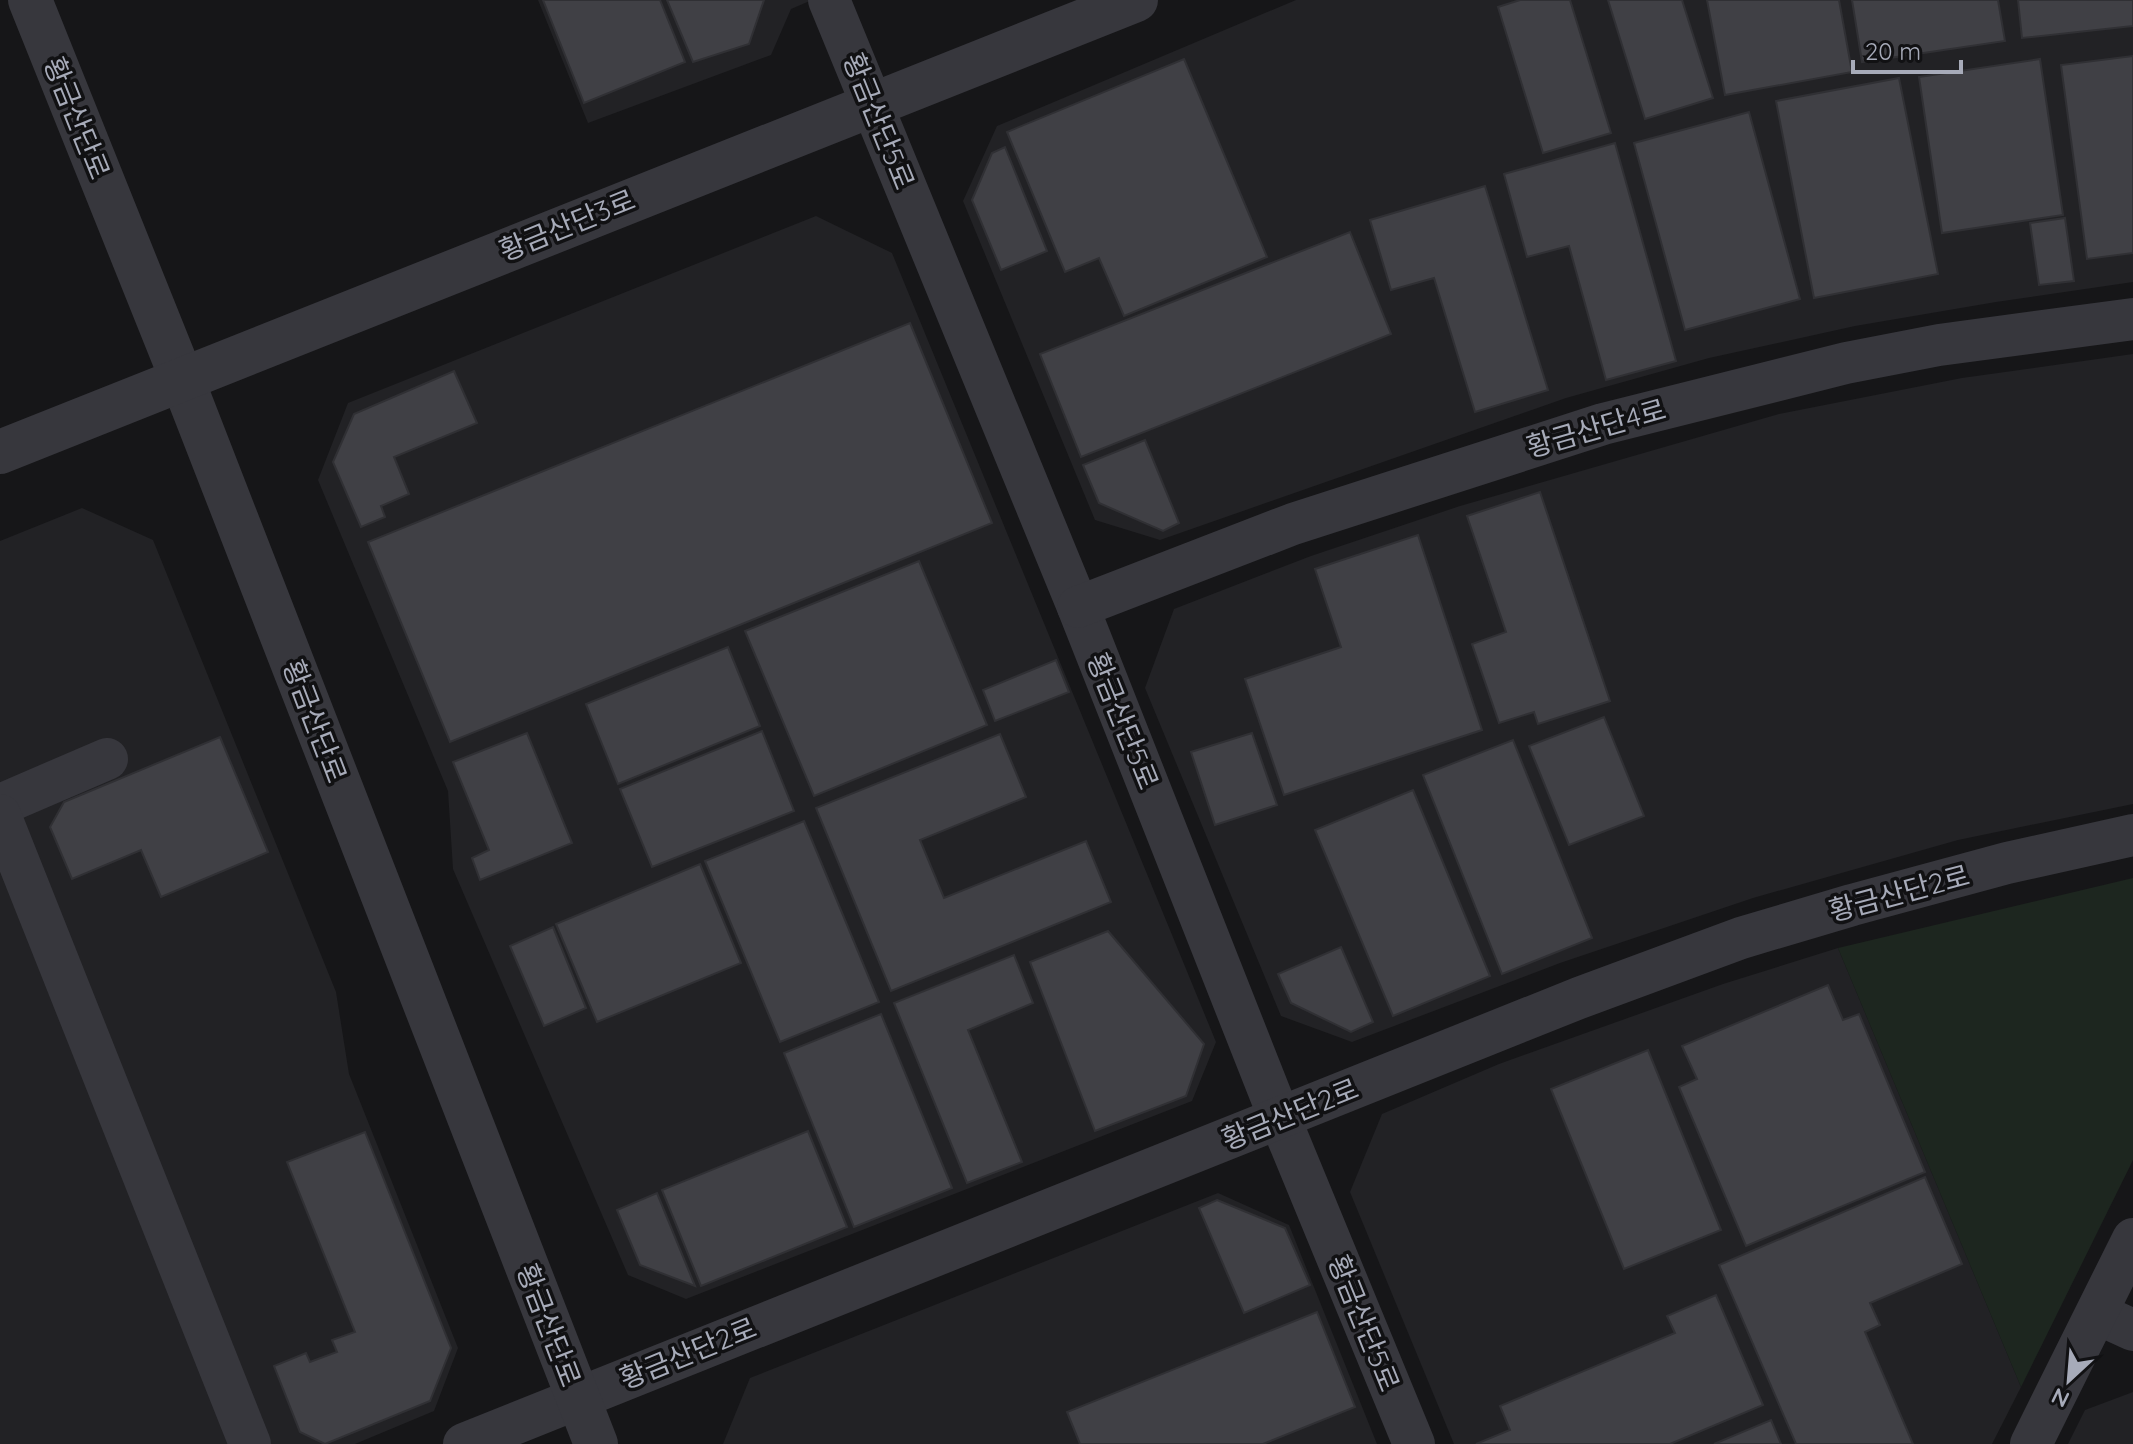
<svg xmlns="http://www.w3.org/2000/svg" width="2133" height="1444" font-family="Quicksand,'Noto Sans KR',sans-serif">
	<rect width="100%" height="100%" fill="#161618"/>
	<!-- built -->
	<g fill="#222225">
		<path d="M538,0h274l-21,9 -20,46 -183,68z"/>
		<path d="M1296,0h837v282l-137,20 -141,24 -146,32 -143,40 -406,142 -65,-20 -132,-319 34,-75z"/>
		<path d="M816,216l76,37 324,789 -24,59 -506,198 -58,-24 -175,-406 -5,-78 -130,-311 30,-77z"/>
		<path d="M2133,354v450l-175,36 -205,58 -193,65 -208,79 -71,-26 -136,-328 29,-79 137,-53 149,-50 319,-92 183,-36z"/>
		<path d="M82,508l71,32 183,452 13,82 109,274 -24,63 -79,33h-355v-903z"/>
		<path d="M1838,948l183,439 -29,57h-538l-104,-252 32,-78 117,-50 224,-80z"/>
		<path d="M1218,1193l71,32 88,219h-654l27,-66z"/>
		<path d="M2133,1392v52h-65l17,-34z"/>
	</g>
	<!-- green -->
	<path fill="#1d261f" d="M2133,878v282l-112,227 -183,-439z"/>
	<!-- building -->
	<g fill="#404045" stroke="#303034" stroke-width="2">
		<path d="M543,0h117l25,62 -101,41z"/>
		<path d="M667,0h97l-15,44 -56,18z"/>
		<path d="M1520,0h50l41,133 -68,20 -45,-146z"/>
		<path d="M1608,0h74l31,98 -68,21z"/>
		<path d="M1707,0h132l13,72 -127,23z"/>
		<path d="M1852,0h146l7,41 -143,21z"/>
		<path d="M2018,0h115v26l-111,12z"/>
		<path d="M2133,56v197l-46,6 -26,-194z"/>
		<path d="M1184,59l83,198 -143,59 -25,-58 -34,14 -58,-140z"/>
		<path d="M2040,59l23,156 -121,18 -23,-156z"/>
		<path d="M1899,78l39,196 -124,24 -38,-197z"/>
		<path d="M1749,112l51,187 -115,31 -51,-187z"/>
		<path d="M1615,143l61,218 -70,19 -37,-134 -42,11 -23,-83z"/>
		<path d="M1005,147l42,104 -46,19 -29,-70 20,-47z"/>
		<path d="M1485,186l63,204 -73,22 -41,-134 -43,12 -21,-70z"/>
		<path d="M2065,218l9,63 -35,4 -9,-62z"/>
		<path d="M1350,232l41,102 -310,123 -41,-103z"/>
		<path d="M910,323l82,200 -542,219 -82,-200z"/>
		<path d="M454,371l23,52 -83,34 15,37 -28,12 4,11 -24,10 -28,-65 21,-48z"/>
		<path d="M1145,440l34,83 -16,8 -64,-28 -16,-38z"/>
		<path d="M1540,492l70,209 -72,23 -4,-12 -35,11 -27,-79 34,-12 -39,-116z"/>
		<path d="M1418,535l64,195 -198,65 -39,-116 96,-32 -26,-78z"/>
		<path d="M919,561l68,164 -173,71 -69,-165z"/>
		<path d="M728,647l32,79 -142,58 -32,-80z"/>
		<path d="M1056,660l13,32 -74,29 -12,-31z"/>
		<path d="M1604,717l40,99 -75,29 -40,-99z"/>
		<path d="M762,731l32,80 -142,56 -32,-78z"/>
		<path d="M527,733l45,110 -92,37 -8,-22 17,-8 -36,-88z"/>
		<path d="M1252,733l25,72 -62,20 -24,-73z"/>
		<path d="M1000,734l26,63 -106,43 24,58 142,-57 25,61 -220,89 -75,-183z"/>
		<path d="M220,737l48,115 -107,45 -20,-47 -69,29 -22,-52 14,-25z"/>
		<path d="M1513,740l79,198 -90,36 -79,-199z"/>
		<path d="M1413,790l77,186 -97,40 -78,-186z"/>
		<path d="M804,821l75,181 -99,40 -75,-181z"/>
		<path d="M700,864l41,99 -144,59 -41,-98z"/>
		<path d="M553,927l33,81 -42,18 -34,-80z"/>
		<path d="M1108,931l96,113 -18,52 -91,35 -65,-169z"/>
		<path d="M1341,947l32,75 -22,10 -60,-29 -13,-29z"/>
		<path d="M1014,955l19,48 -65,27 54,132 -55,21 -73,-180z"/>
		<path d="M1828,985l15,35 16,-6 66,158 -179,74 -67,-159 18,-8 -15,-33z"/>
		<path d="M881,1014l71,174 -98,39 -70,-174z"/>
		<path d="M1648,1050l73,180 -97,39 -73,-180z"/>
		<path d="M808,1131l39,96 -146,59 -39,-96z"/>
		<path d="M365,1132l86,216 -21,53 -105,43 -25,-12 -26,-66 32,-13 4,9 27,-10 -5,-12 23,-8 -68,-170z"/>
		<path d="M1925,1177l37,87 -92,39 10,22 -15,7 48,112h-117l-77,-179z"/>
		<path d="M657,1193l38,93 -55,-21 -23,-55z"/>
		<path d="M1217,1200l68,28 25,57 -66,28 -45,-105z"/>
		<path d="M1716,1295l47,110 -93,39h-194l34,-14 -10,-24 175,-73 -8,-17z"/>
		<path d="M1317,1312l38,95 -92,37h-183l-13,-32z"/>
		<path d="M1771,1420l10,24h-67z"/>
	</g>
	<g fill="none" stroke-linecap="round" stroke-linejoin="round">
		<!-- minor -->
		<g stroke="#37373d" stroke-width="42">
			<path d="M829,0l249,607 202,512 134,325"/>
			<path d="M1078,607l215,-83 310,-100 243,-61 93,-18 194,-26"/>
			<path d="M0,805l107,-46"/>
			<path d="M0,815l250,629"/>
			<path d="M2098,1314l35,16"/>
			<path d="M464,1444l1115,-446 162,-60 111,-33 155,-42 126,-28"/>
			<path d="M2031,1444l102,-205"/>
		</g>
		<!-- tertiary -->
		<g stroke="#37373d" stroke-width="44">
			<path d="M30,0l152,379 414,1065"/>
			<path d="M0,452l1136,-452"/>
		</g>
	</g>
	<g text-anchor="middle" stroke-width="7" stroke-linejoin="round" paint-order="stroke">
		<!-- street labels -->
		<g font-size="28" fill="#a7abb9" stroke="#111113">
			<text transform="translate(77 118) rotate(68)" y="10">황금산단로</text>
			<text transform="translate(879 121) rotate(68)" y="10">황금산단5로</text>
			<text transform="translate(567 225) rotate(-22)" y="10">황금산단3로</text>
			<text transform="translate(1596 428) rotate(-16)" y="10">황금산단4로</text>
			<text transform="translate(315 721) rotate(69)" y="10">황금산단로</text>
			<text transform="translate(1123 721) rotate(68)" y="10">황금산단5로</text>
			<text transform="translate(1899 893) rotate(-15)" y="10">황금산단2로</text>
			<text transform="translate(1290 1114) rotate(-22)" y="10">황금산단2로</text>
			<text transform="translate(1364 1323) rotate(68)" y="10">황금산단5로</text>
			<text transform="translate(549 1325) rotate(69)" y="10">황금산단로</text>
			<text transform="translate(688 1353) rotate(-22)" y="10">황금산단2로</text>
		</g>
	</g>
	<!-- north arrow -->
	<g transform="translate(2069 1380) rotate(206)" stroke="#111113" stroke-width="6" paint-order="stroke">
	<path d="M0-6L14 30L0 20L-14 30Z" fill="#a7abb9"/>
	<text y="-12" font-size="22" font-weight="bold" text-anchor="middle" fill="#a7abb9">N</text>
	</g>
	<!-- scale -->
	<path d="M1853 60v12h108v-12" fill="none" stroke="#a7abb9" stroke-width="4"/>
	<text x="1865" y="60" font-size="24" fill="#a7abb9" stroke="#111113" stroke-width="6" paint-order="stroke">20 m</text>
</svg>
